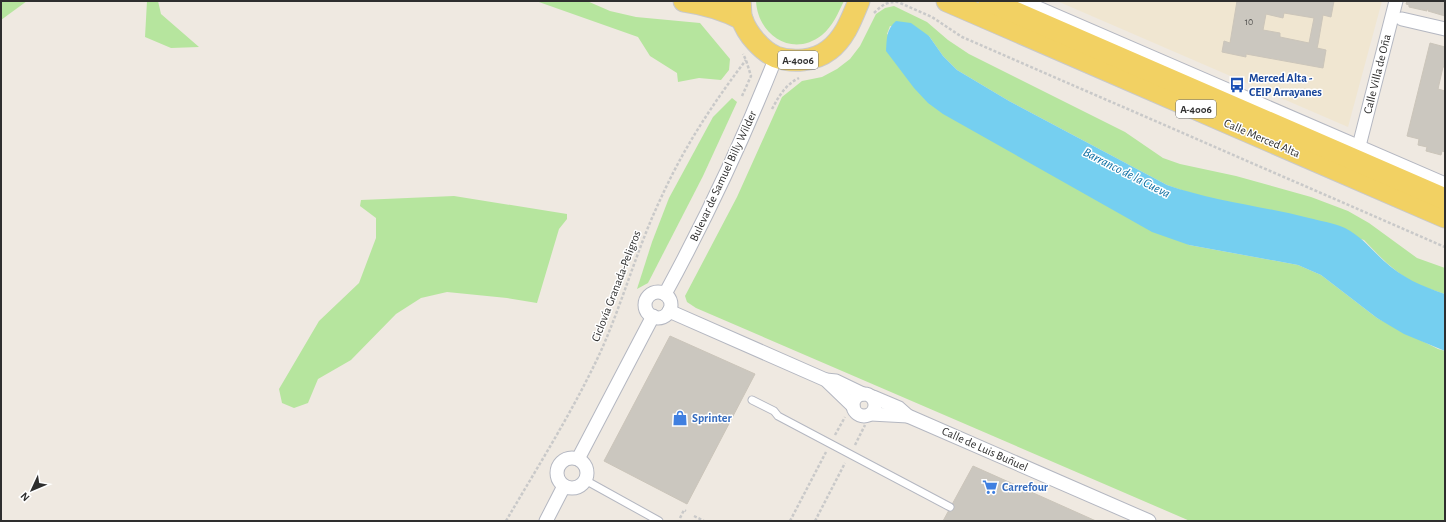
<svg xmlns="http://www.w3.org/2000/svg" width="1446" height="522" font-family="'Alegreya Sans',sans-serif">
	<rect width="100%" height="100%" fill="#efe9e1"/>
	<!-- education -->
	<path fill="#f0e6d1" d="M1057,1h325l-34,126z"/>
	<!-- green -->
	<g fill="#b6e59e">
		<path d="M1,1h26l-26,19z"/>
		<path d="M147,1h11l3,13 38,33 -28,1 -26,-11z"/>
		<path d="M536,1h51l23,10 26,6 64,6 30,36 -1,11 -8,10 -22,-2 -21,4 -1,-9 -27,-17 -12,-19z"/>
		<path d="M756,1h88c-6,12 -11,25 -22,34 -29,23 -64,1 -66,-34z"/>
		<path d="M894,6l33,16 21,18 21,14 156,78 38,26 17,6 56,12 75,21 37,14 21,12 48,35 28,10v26c-8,-3 -17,-5 -24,-8 -23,-10 -40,-28 -57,-46l-177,-48 -20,-7 -158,-84 -52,-31 -14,-14 -14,-20 -39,-10 -3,8 302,211 109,20 23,10 56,43 61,31 7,2v170h-255l-494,-213 -9,-6 -2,-6 52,-99 45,-100 20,-16 20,-4 15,-8 13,-10 10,-13 16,-32 9,-6z"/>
		<path d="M732,98l5,4 -34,74 -55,107 -11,6 15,-47 17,-44 44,-81z"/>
		<path d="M454,196l113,18v5l-8,10 -22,74 -30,-5 -60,-6 -26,6 -25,16 -45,46 -33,19 -10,24 -14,5 -12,-5 -3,-14 40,-68 40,-38 17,-45v-20l-16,-12 1,-6z"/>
	</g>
	<!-- water -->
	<path fill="#75cff0" d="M896,21l15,2 18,13 14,20 14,14 52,31 158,84c46,16 95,21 142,33 12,3 25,5 36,10 17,9 25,20 39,33 19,17 37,25 61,33v57l-41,-17 -27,-16 -56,-43 -23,-10 -109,-20 -37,-13 -209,-118 -15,-11 -14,-15 -28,-37c1,-13 0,-21 10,-30z"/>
	<!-- building -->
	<g fill="#cbc7bf" stroke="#cbc5ba" fill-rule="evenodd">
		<path d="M1237,1h97l-3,16 -8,-2 -5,29 -1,4 9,2 -3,18 -77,-14v3l-24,-5 2,-11 6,2zM1284,13l30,5 -5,25 -29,-6v-4l-17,-3 3,-16 17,4z"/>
		<path d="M1407,1h38v15l-17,-5 1,-1 -2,-1v2l-18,-4v-2l-3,-1z"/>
		<path d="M1430,43l15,4v20h-2l-5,22 7,2v61l-3,-1 -1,4 -15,-4 1,-4 -9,-2 1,-6 -12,-3z"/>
		<path d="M670,336l85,38 -68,130 -83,-43z"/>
		<path d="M973,466l123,55h-153z"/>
	</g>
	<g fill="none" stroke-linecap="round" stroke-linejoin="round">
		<!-- lane casing -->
		<g stroke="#b4b7c1" stroke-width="9">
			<g id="lane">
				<path d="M752,400l22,11 4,5 172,91"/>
				<path d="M585,480l74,41"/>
			</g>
		</g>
		<!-- street casing -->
		<g stroke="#b4b7c1" stroke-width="15">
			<g id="street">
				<path d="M1022,1l423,183"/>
				<path d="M1402,19l43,10"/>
				<path d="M1359,146l37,-145"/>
				<circle cx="658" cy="305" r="13"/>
				<path d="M665,294c42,-77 79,-156 111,-237"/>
				<path d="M669,311l157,69 27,26"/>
				<path d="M826,380l10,1 27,13"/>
				<circle cx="864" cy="405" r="11"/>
				<path d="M873,397l26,11 9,8 241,105"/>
				<path d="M871,414l37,2"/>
				<circle cx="572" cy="473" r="15"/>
				<path d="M578,459l75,-143"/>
				<path d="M546,521l18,-35"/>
			</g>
		</g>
		<!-- primary casing -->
		<g stroke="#c9c9c9" stroke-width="23">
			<g id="primary">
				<path d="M684,1c21,3 39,8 58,18"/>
				<path d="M740,1c1,6 0,13 2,18 5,15 20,32 34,38 17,6 39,4 53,-7 16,-12 23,-32 30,-49"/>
				<path d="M947,1l498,216"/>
				<path d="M989,1l456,198"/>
			</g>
		</g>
		<!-- path -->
		<g stroke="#c9c9c9" stroke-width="2.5" stroke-dasharray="3 2" stroke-linecap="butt">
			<path d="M874,13c7,-7 13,-12 24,-11l34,15 30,20 483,210"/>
			<path d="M742,96l9,-20 -5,-16 -3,-6"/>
			<path d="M772,109c7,-13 13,-24 27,-31"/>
			<path d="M835,435l10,-18"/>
			<path d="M855,445l10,-20"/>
			<path d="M694,516l10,5"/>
			<path d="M680,518l4,-8 2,1"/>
			<path d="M506,521c32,-55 67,-110 94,-168 23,-51 37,-105 61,-155 22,-49 52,-95 85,-138"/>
			<path d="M790,521l36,-69"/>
			<path d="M815,521l30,-58"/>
		</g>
		<!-- lane -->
		<use href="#lane" stroke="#fff" stroke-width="7"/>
		<!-- street -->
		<use href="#street" stroke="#fff" stroke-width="13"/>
		<!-- primary -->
		<use href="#primary" stroke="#f2d163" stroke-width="21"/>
	</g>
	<!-- icons -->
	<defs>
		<g id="bus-bare" transform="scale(1.2)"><path d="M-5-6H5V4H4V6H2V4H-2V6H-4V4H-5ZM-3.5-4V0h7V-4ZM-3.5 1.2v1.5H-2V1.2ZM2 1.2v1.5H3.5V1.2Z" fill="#1a4fb4" stroke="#fff" stroke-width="2.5" paint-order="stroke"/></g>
		<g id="shop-bare" transform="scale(1.2)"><path d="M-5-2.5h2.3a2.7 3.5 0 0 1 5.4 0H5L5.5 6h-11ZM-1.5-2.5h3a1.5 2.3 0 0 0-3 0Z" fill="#3f7fe0" stroke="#fff" stroke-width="2.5" paint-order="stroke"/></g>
		<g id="supermarket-bare" transform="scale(1.2)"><path d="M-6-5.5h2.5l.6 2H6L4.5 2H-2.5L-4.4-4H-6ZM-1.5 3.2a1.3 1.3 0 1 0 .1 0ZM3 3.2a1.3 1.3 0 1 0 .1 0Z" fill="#3f7fe0" stroke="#fff" stroke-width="2.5" paint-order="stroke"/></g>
	</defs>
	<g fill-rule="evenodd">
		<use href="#bus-bare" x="1237" y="85"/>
		<use href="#shop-bare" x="680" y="418"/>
		<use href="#supermarket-bare" x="990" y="487"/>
	</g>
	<g text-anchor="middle" stroke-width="3" stroke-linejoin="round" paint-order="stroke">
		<!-- number labels -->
		<g font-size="10" fill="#555452">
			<text x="1249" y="25">10</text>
		</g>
		<!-- shield labels -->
		<g fill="#fff" stroke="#6d6d6d" stroke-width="1">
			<rect x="778" y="51" width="40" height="18" rx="3"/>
			<rect x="1176" y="100" width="40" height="18" rx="3"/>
		</g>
		<g font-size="11" font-weight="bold" fill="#2e2e2e">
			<text x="798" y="64">A-4006</text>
			<text x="1196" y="113">A-4006</text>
		</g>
		<!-- street labels -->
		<g font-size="12" fill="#2e2e2e" stroke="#fff">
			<text transform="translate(1377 74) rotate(-76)" y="4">Calle Villa de Oña</text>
			<text transform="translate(1262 138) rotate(23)" y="4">Calle Merced Alta</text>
			<text transform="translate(723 176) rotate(-65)" y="4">Bulevar de Samuel Billy Wilder</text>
			<text transform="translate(616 286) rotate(-69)" y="4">Ciclovía Granada-Peligros</text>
			<text transform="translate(985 449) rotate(24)" y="4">Calle de Luis Buñuel</text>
		</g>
		<!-- transit labels -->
		<g font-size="12" font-weight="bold" fill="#164399" stroke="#fff" text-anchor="start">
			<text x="1249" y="82">Merced Alta -<tspan x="1249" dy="14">CEIP Arrayanes</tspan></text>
		</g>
		<!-- shop labels -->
		<g font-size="12" font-weight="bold" fill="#366cbe" stroke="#fff" text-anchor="start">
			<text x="692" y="422">Sprinter</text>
			<text x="1002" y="491">Carrefour</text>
		</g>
		<!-- water labels -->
		<g font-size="13" font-style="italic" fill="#0d6fa3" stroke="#fff">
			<text transform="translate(1127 172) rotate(27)" y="5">Barranco de la Cueva</text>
		</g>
	</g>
	<!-- border -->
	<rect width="1446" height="522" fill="none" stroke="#2e2e2e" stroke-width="4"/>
	<!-- north arrow -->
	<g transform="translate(32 490) rotate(226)" stroke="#ffffff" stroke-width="3" paint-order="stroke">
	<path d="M0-3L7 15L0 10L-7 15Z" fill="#2e2e2e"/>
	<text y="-6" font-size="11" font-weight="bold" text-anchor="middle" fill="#2e2e2e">N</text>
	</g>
</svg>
